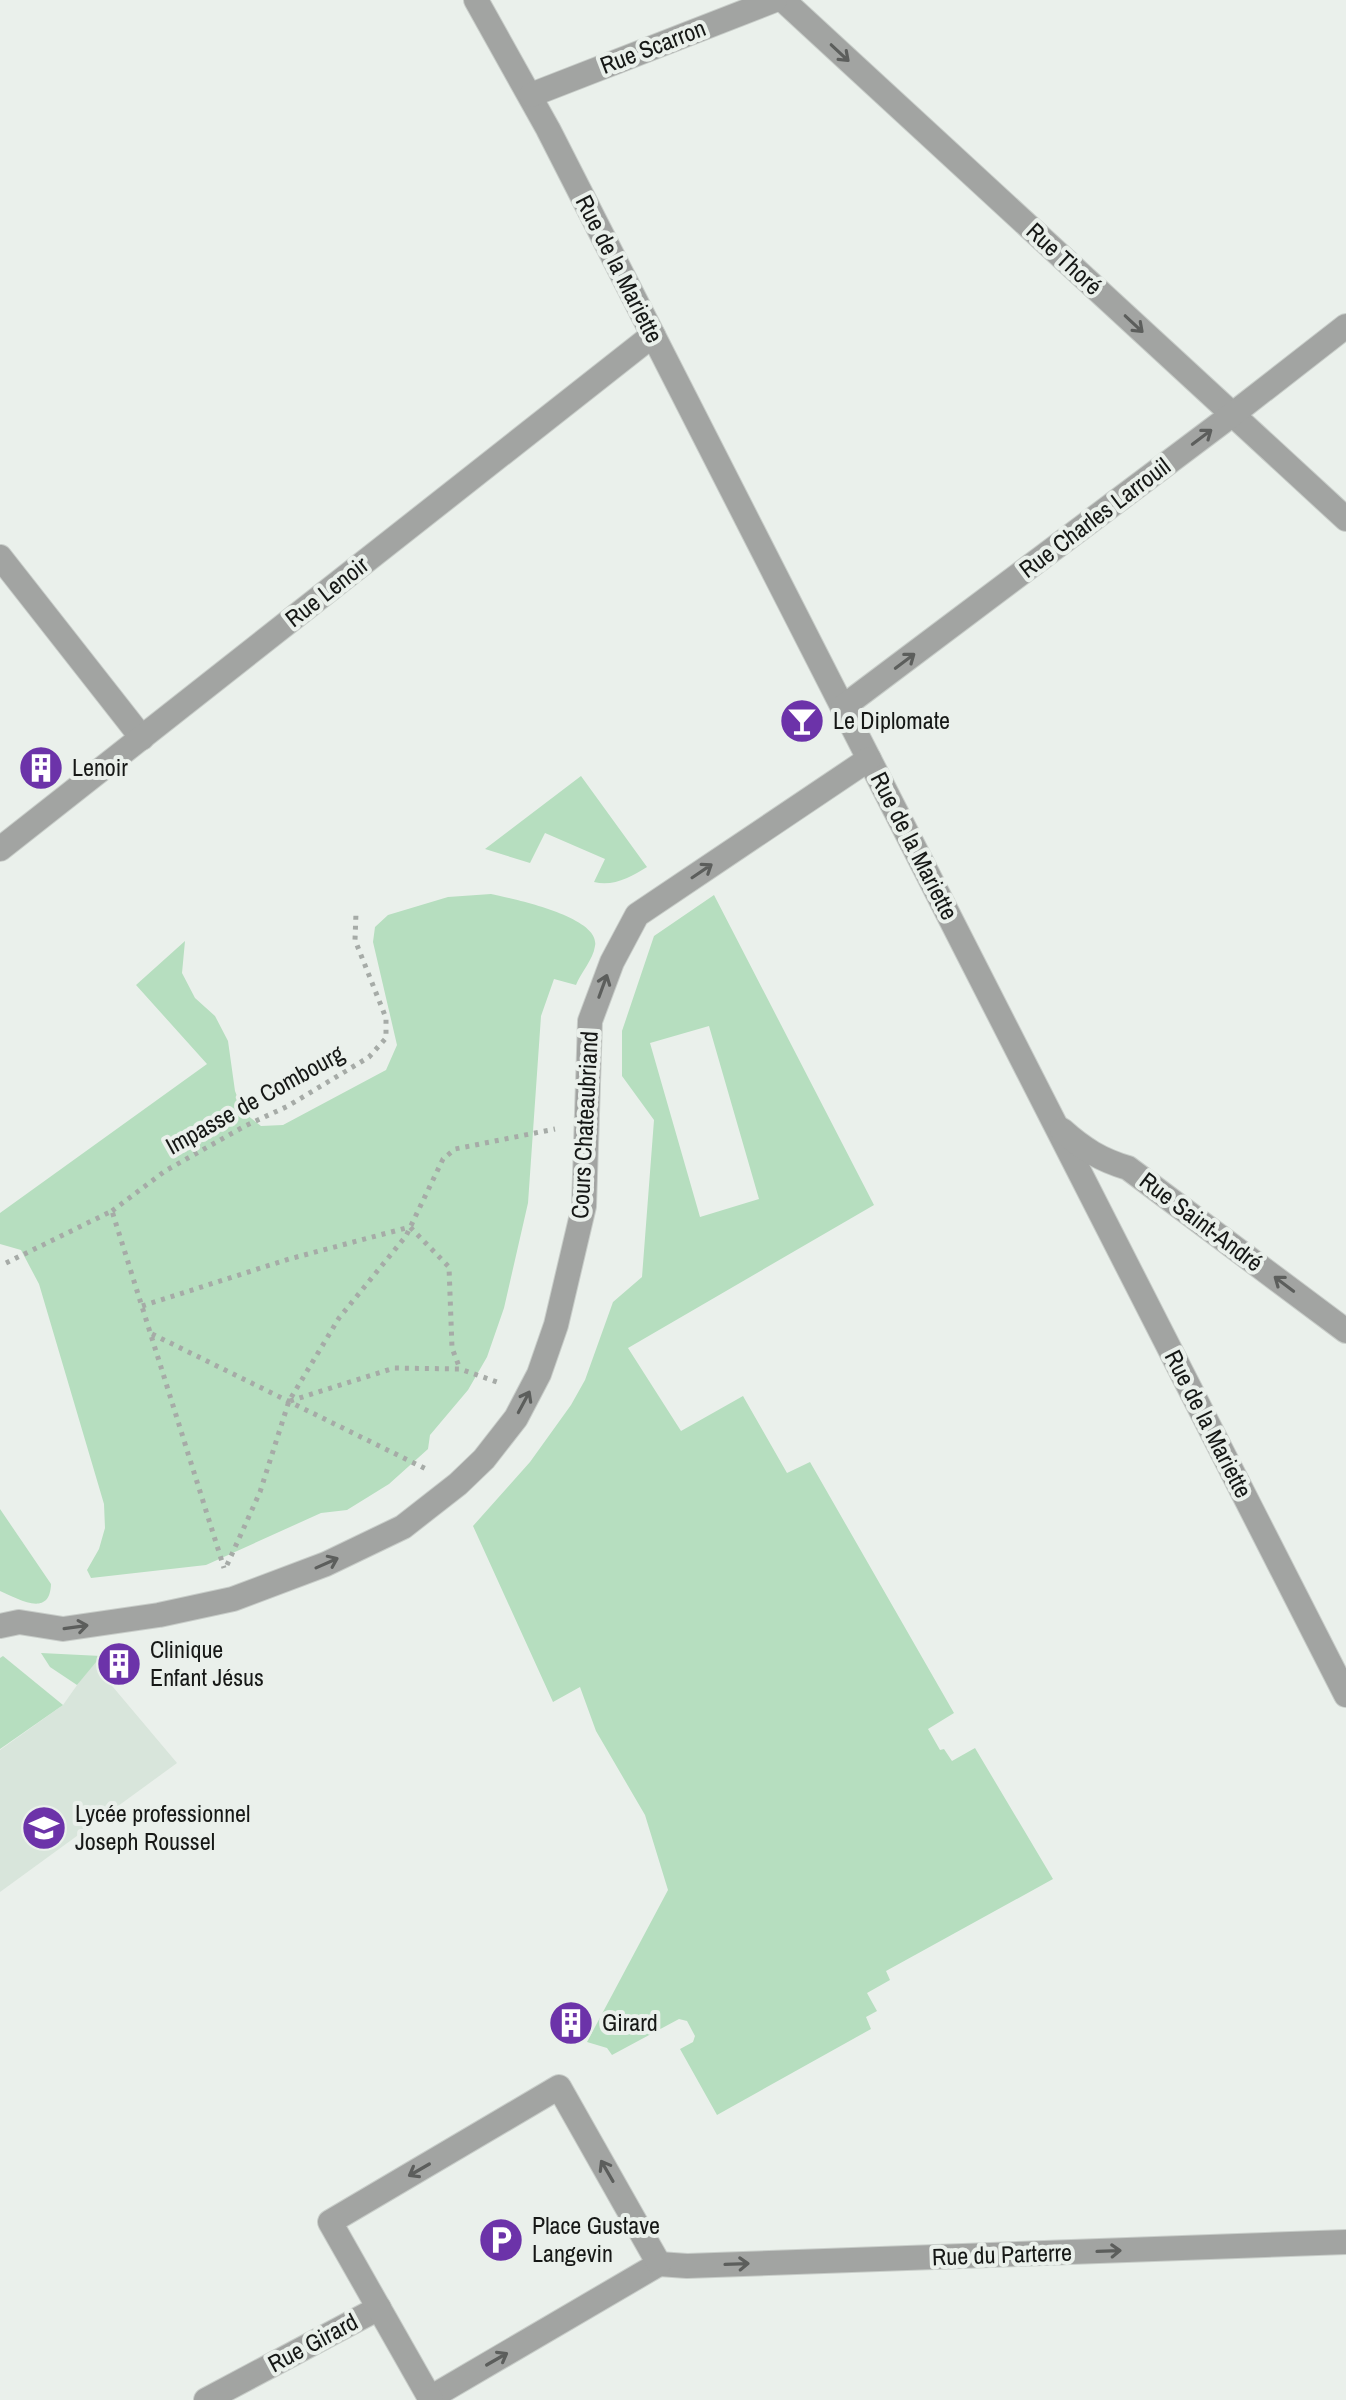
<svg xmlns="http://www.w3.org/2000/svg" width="1346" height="2400" font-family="'Archivo Narrow',sans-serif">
	<rect width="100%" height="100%" fill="#eaf0eb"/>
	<!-- built -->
	<path fill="#d8e5db" d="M101,1656l1,18 75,89 -177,129v-142l63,-45 29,-41z"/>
	<!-- green -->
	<g fill="#b6debf" fill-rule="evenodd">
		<path d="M581,776l66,91c-16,10 -34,20 -53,15l11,-23 -60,-26 -15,30 -45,-14z"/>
		<path d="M491,894c22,5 110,23 104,52 -2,14 -14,26 -19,39l-22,-6 -13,37 -13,187 -24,105 -17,49 -19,33 -38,45 -2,14 -39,35 -42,26 -26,3 -115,52 -115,13 -4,-8 12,-21 6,-21 -1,-24 -65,-220 -18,-34 -21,-6v-31l207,-149 -71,-79 49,-44 -3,32 13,25 20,18 13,25 7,50 8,21 18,14 22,-1 103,-55 11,-25 -24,-103 2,-15 13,-12 60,-18z"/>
		<path d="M714,895l160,310 -246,143 53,83 62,-35 44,77 23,-11 144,251 -26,16 12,21 4,-1 8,12 23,-13 78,131 -167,92 4,9 -23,13 10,18 -11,6 5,12 -154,86 -37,-66 13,-7 2,-6 -8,-15 -8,-2 -67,36 -5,-7 -20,-6 81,-152 -23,-75 -49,-84 -16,-44 -27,15 -80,-176 57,-64 41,-57 14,-25 28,-78 29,-25 12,-157 -32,-44v-45l32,-95zM709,1026l50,173 -59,18 -50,-174z"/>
		<path d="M0,1509l51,75c-1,35 -34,14 -51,7z"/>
		<path d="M41,1653l60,3 -24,29 -27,-18z"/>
		<path d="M3,1656l60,49 -63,44v-91z"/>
	</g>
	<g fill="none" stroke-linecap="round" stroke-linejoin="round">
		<!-- minor casing -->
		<g stroke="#c8cdc9" stroke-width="26">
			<g id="minor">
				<path d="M476,0l72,129 798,1566"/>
				<path d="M783,0l563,519"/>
				<path d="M531,95l244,-95"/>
				<path d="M0,557l142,181"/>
				<path d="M843,707l390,-293 113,-88"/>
				<path d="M0,849l653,-514"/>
				<path d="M1062,1130c21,19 39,30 66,38l218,163"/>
				<path d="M0,1626l19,-4 44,7 96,-14 74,-16 93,-35 77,-37 55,-43 26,-25 32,-41 23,-44 17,-49 28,-119 6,-185 22,-59 25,-47 232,-156"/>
				<path d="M659,2264l28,2 659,-24"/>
				<path d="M430,2398l229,-134"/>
				<path d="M206,2400l173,-92"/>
				<path d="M431,2400l-101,-178 229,-135 100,177"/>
			</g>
		</g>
		<!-- path -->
		<g stroke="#a6aba7" stroke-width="5" stroke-dasharray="4 6" stroke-linecap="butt">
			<path d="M112,1211l53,-40 80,-45 43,-20 81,-49 17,-19v-20l-31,-78 1,-27"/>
			<path d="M6,1263l106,-52 112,357"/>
			<path d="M142,1306l147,-47 121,-32 39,40 3,81 8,21"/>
			<path d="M152,1334l274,135"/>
			<path d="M290,1401l104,-33 66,1 40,14"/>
			<path d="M227,1565l33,-73 29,-91 50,-83 67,-82 37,-77 12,-10 100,-20"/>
		</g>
		<!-- minor -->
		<use href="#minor" stroke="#a2a4a2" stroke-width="24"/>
	</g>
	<!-- one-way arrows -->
	<defs><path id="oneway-shaft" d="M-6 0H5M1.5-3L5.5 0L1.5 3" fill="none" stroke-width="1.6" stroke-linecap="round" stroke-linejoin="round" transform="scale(2)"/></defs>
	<g stroke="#5c5e5c">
		<use href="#oneway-shaft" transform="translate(840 53) rotate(43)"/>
		<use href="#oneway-shaft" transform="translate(1134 324) rotate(43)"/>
		<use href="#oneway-shaft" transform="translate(1202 437) rotate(-37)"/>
		<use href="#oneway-shaft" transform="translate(905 661) rotate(-37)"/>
		<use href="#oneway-shaft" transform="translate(702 871) rotate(-34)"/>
		<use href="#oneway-shaft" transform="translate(603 986) rotate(-70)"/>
		<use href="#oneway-shaft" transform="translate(1284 1284) rotate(-143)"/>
		<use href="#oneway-shaft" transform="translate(524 1402) rotate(-62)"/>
		<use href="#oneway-shaft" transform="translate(327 1563) rotate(-24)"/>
		<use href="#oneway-shaft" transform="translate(76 1627) rotate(-8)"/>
		<use href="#oneway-shaft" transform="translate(419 2170) rotate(150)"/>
		<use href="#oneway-shaft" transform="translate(607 2171) rotate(-120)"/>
		<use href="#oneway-shaft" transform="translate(1109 2251) rotate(-2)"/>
		<use href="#oneway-shaft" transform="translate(737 2264) rotate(-2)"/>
		<use href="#oneway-shaft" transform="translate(497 2359) rotate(-30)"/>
	</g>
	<!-- icons -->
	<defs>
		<g id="bar-disc" transform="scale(2.3)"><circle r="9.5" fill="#6c33a9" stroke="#eaf0eb"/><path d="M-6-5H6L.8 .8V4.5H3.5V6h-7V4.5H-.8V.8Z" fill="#fff"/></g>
		<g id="building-disc" transform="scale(2.3)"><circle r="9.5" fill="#6c33a9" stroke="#eaf0eb"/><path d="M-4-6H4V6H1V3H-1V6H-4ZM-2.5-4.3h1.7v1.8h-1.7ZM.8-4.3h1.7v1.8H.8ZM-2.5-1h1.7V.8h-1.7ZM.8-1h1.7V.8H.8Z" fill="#fff"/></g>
		<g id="school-disc" transform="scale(2.3)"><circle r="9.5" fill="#6c33a9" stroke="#eaf0eb"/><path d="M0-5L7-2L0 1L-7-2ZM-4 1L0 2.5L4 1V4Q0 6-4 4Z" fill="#fff"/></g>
		<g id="parking-disc" transform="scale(2.3)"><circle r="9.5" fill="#6c33a9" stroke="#eaf0eb"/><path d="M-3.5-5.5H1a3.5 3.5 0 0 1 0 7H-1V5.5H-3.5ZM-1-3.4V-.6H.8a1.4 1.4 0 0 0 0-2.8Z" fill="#fff"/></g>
	</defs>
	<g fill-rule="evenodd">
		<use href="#bar-disc" x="802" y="721"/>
		<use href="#building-disc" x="41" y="768"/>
		<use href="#building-disc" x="119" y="1664"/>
		<use href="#school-disc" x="44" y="1828"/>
		<use href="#building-disc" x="571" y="2023"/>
		<use href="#parking-disc" x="501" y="2240"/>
	</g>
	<g text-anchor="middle" stroke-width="8" stroke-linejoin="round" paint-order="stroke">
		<!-- street labels -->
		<g font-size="24" fill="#161816" stroke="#eaf0eb">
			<text transform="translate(653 47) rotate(-21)" y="8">Rue Scarron</text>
			<text transform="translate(1064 259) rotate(43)" y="8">Rue Thoré</text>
			<text transform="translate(619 269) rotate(63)" y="8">Rue de la Mariette</text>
			<text transform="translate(1095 518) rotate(-37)" y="8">Rue Charles Larrouil</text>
			<text transform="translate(327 592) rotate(-38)" y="8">Rue Lenoir</text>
			<text transform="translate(914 846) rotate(63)" y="8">Rue de la Mariette</text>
			<text transform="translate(255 1100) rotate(-29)" y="8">Impasse de Combourg</text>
			<text transform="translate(585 1125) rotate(-87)" y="8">Cours Chateaubriand</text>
			<text transform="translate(1201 1222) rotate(37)" y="8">Rue Saint-André</text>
			<text transform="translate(1208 1424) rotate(63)" y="8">Rue de la Mariette</text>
			<text transform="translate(1002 2255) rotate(-2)" y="8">Rue du Parterre</text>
			<text transform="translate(313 2343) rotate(-28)" y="8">Rue Girard</text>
		</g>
		<!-- poi labels -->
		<g font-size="24" fill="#161816" stroke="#eaf0eb" text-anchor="start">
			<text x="833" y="729">Le Diplomate</text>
			<text x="72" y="776">Lenoir</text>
			<text x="150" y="1658">Clinique<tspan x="150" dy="28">Enfant Jésus</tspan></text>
			<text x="75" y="1822">Lycée professionnel<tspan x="75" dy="28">Joseph Roussel</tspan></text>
			<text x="602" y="2031">Girard</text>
			<text x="532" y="2234">Place Gustave<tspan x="532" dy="28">Langevin</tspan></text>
		</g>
	</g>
</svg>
